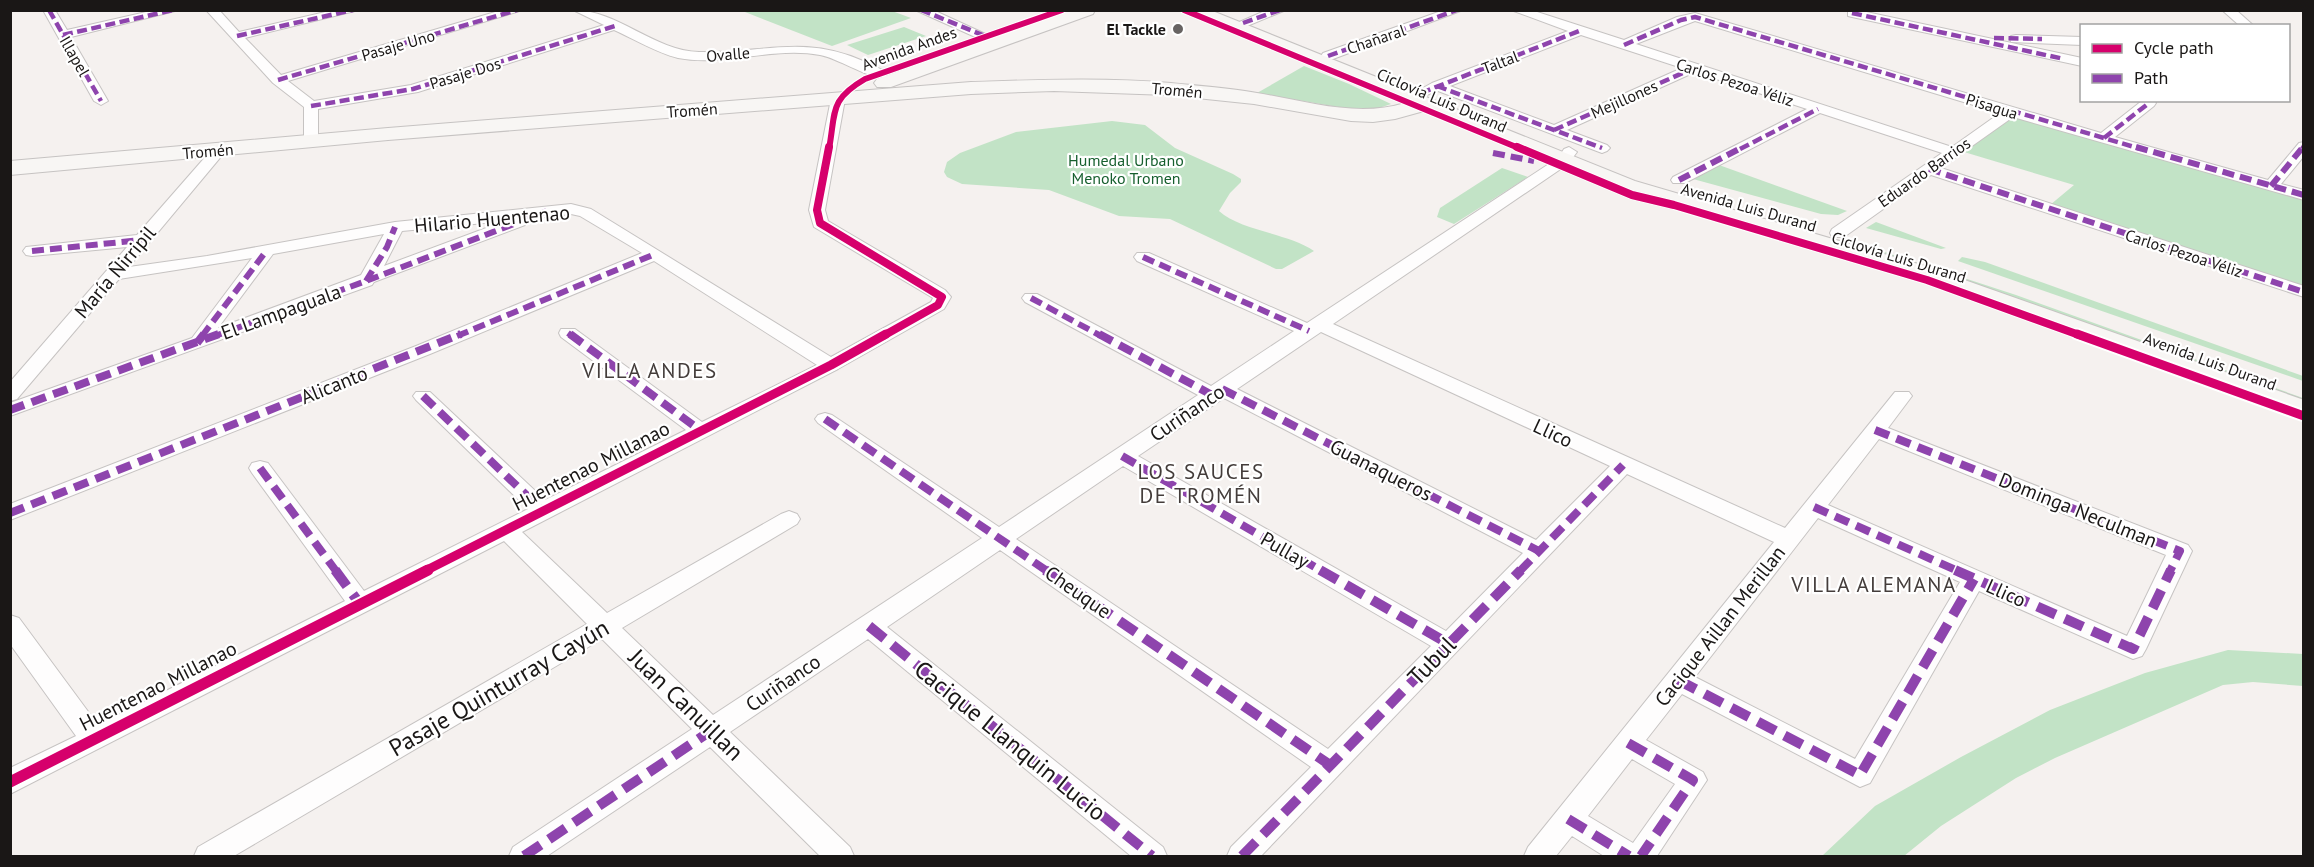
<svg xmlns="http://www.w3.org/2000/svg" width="2314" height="867" font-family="'PT Sans',sans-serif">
	<rect width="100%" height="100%" fill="#f5f1ef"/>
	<!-- green -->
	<g fill="#c2e3c6">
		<path d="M747,11h145l19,7 -79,28 -87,-34z"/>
		<path d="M904,27l22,9 -58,19 -21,-10z"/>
		<path d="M1304,66l45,18 42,20 -21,7 -15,-1 -98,-17z"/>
		<path d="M2015,116l288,82v90l-253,-83 24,-20 -110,-33z"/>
		<path d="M1112,121l33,4 30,23 58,26 8,5v3l-11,11 -11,18c22,20 69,22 95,40l-32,18h-6l-106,-50 -51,-3 -70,-26 -87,-6 -15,-7 -3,-5 3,-10 13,-9 56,-21z"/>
		<path d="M1719,165l128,46 -9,4 -17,-1 -128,-35z"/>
		<path d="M1502,168l26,9 -74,47 -17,-7 3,-9z"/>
		<path d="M1876,222l70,26 -5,1 -75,-21z"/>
		<path d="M1854,242l162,53 287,103v7l-456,-161z"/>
		<path d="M1962,257l23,5 318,114v5l-345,-120z"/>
		<path d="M2228,650l75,4v32l-50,-4 -30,3 -168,73 -39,20 -75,48 -37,30h-82l53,-50 86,-49 89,-47 95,-37z"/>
	</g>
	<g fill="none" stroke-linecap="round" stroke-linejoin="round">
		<!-- street casing -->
		<g stroke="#c6c3c2" stroke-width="2">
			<g id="street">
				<path d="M43,10h12l12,20 88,-20h24l-108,27 37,64 -7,4 -7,-4z"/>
				<path d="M206,10h13l20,22 95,-22h25l-114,28 36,37 221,-65h21l-235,71 26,20 97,-16 193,-60 -31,-15c45,0 81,41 126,42 62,2 103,-18 164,9 8,4 18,7 24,13l-2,3c-15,3 -47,-19 -65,-22 -47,-9 -95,12 -142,3 -21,-5 -44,-19 -64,-28l-196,62 -100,17v32l-7,4 -7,-4v-34l-31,-24z"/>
				<path d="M915,10h18l59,27 -6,4 -4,-1z"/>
				<path d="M1267,10h19l-39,16 -4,1 -6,-4z"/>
				<path d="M1444,10h19l-130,49h-10l-2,-3 2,-3z"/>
				<path d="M1511,10h20l93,30 53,-23 18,-4 406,120 42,-33h11l2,3 -2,3 -39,31 153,43 31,-37 5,-1v14l-23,28 23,6v10l-291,-83 -72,51 363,118v11l-373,-122 -87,62h-12l-2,-4 2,-4 110,-76 -122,-40 -135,70h-12l-2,-3 2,-3 134,-68 -112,-37 -128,58 40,15 3,3 -3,3 -5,2 -164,-62 -17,6 -5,-1 -2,-3 18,-10 136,-52zM1695,21l305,92 -48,34 -316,-103zM1581,35l101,33 -128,57 -104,-39z"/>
				<path d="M1848,10h9l225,48v8l-230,-49 -4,-1z"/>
				<path d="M2222,10h14l18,16h-14z"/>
				<path d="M2016,35l66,2v8l-71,-3 -1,-3 1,-3z"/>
				<path d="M838,95l7,4 -20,111 3,11 117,69 6,7 -7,12 -106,60 -316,163 85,81 174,-99 8,-3 8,3 3,5 -3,5 -175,104 91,87 269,-177 -164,-115 -3,-4 3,-4 7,-2 7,2 167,112 199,-132 -173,-93 -3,-4 3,-4h12l174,92 83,-55 -157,-70 -3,-4 3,-4h12l158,70 251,-165 6,-9 5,-2 8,5 -9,12 -235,160 452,204 110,-136h14l3,4 -24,32 300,117 4,6 -46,98 -4,7 -9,3 -154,-68 -109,192 -10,4 -178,-93 -36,46 57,32 4,8 -50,76h-53l-32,-20 -16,20h-32l4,-9 246,-305 -147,-68 -366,382h-34l4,-9 80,-80 -311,-217 -113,77 276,220 4,9h-36l-263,-217 -138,93 120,115 4,9h-34l-110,-109 -163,109h-38l4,-9 179,-118 -90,-90 -368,217h-40l4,-9 389,-223 -83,-83 -494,253v-26l66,-32 -66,-92v-29l9,3 79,107 247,-124 -93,-128 -3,-5 3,-5 8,-2 8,2 96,128 164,-82 -112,-109 -3,-4 3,-4h14l115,108 141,-70 -125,-93 -2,-4 2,-4h14l127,93 115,-57 -163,-104 -224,93 -420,166v-16l406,-158 226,-93 -62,-37 -9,-2 -45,5 1,2 -2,4 -151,57 -2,3 -362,131v-13l182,-65 60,-80 -133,21 -102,120 -7,2v-19l117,-135 -95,9 -6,-1 -3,-4 3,-4 111,-12 77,-88 5,-2 8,5 -3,3 -95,114 78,-11 188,-34 176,-18 20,5 240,148 100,-55 2,-4 -119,-71 -5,-17 22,-111zM505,221l-121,45 18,-35zM384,234l-23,41 -143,53 55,-74zM1321,332l289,134 -74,74 -299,-151zM1224,398l299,155 -77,78 -308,-175zM1879,439l287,116 -39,81 -299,-131zM1123,466l308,180 -103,103 -312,-210zM1818,518l142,64 -105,177 -160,-82zM1632,759l43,25 -42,59 -45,-27z"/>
			</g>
		</g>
		<!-- secondary casing -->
		<g stroke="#c6c3c2" stroke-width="2">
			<g id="secondary">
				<path d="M1069,10h26l-2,4 -202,73h-14l-3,-4 3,-4z"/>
				<path d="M1185,10h25l425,171 290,85 379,134v19l-397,-143 -288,-85 -195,-80 -29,8 -22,3 -22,-1 -97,-17 -86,-9 -114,-4 -83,3 -583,46 -378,35v-14l378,-33 583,-46c66,-2 134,-5 200,1 29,3 58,5 86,10 49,8 100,25 148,10l-218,-89z"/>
			</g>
		</g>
		<!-- street -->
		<use href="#street" fill="#fefdfd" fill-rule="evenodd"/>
		<!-- secondary -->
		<use href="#secondary" fill="#f8f6f4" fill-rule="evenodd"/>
		<!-- quiet-far3 -->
		<g stroke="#8e44ad" stroke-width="4.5" stroke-dasharray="10 4.5" stroke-linecap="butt">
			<path d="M49,10l52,91"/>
			<path d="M921,10l64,26"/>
			<path d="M1852,13l212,46"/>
			<path d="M1243,23l37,-13"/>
			<path d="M63,35l110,-25"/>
			<path d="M237,36l116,-26"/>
			<path d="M1994,38l48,1"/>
			<path d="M1624,45l57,-25 14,-3 446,132"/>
			<path d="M1328,56l129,-46"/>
			<path d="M278,80l239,-70"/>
			<path d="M1437,86l165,62"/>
			<path d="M1421,93l158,-62"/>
			<path d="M311,106l102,-17 202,-63"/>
			<path d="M1554,130l140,-62"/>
			<path d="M2104,138l45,-35"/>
			<path d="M1740,149l78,-40"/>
			<path d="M2302,149l2,-3"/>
		</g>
		<!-- quiet-far2 -->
		<g stroke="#8e44ad" stroke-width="6" stroke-dasharray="12 6" stroke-linecap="butt">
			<path d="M2136,147l168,48"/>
			<path d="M1493,153l41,8"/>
			<path d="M1929,169l375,123"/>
			<path d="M1679,180l64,-33"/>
			<path d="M2271,186l32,-39"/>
			<path d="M32,251l110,-11"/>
			<path d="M1143,257l166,74"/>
			<path d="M366,281l21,-34 8,-20"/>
			<path d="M1031,298l70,38"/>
			<path d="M568,333l4,3"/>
			<path d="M202,336l65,-86"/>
			<path d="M215,336l151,-55 184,-71"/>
			<path d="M457,336l198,-82"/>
		</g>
		<!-- quiet-far1 -->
		<g stroke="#8e44ad" stroke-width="8" stroke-dasharray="15 8" stroke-linecap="butt">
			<path d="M570,334l131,97"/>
			<path d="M1099,334l113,61"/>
			<path d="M197,343l7,-9"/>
			<path d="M1222,389l317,162"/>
			<path d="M423,396l120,115"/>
			<path d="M10,410l209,-76"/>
			<path d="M825,419l222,152"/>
			<path d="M1875,430l305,121 -10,20"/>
			<path d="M1122,456l200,115"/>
			<path d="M260,468l76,103"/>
			<path d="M1814,507l144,64"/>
			<path d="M10,513l451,-179"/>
			<path d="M1520,571l103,-106"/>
		</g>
		<!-- quiet -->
		<g stroke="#8e44ad" stroke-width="10" stroke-dasharray="20 10" stroke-linecap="butt">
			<path d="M335,570l25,34"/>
			<path d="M1045,570l285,195"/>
			<path d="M1320,570l129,74"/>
			<path d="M1955,570l178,79 38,-79"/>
			<path d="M869,626l283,230"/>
			<path d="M1678,680l182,95 114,-196"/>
			<path d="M1628,743l65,37 -52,76"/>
			<path d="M1568,819l61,37"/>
			<path d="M524,856l188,-126"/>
			<path d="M1242,856l279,-286"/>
		</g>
		<!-- cycleway-far3 casing -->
		<g stroke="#fff" stroke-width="8">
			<g id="cycleway-far3">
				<path d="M1184,10l337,139"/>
				<path d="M829,149c7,-38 0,-49 36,-70l197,-69"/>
			</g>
		</g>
		<!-- cycleway-far2 casing -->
		<g stroke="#fff" stroke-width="10">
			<g id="cycleway-far2">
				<path d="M829,147l-12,63 3,13 122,74 -4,8 -55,31"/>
				<path d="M1517,147l115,48 42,10 253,75 155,56"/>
			</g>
		</g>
		<!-- cycleway-far1 casing -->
		<g stroke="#fff" stroke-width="13">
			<g id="cycleway-far1">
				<path d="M2077,334l227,82"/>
				<path d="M425,571l406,-206 55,-31"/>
			</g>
		</g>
		<!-- cycleway casing -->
		<g stroke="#fff" stroke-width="15">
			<path id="cycleway" d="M10,782l418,-212"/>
		</g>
		<!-- cycleway-far3 -->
		<use href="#cycleway-far3" stroke="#d6006c" stroke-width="6"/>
		<!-- cycleway-far2 -->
		<use href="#cycleway-far2" stroke="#d6006c" stroke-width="8"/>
		<!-- cycleway-far1 -->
		<use href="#cycleway-far1" stroke="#d6006c" stroke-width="9"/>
		<!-- cycleway -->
		<use href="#cycleway" stroke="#d6006c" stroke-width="11"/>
	</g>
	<!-- markers -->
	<circle fill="#676362" stroke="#fff" stroke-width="2" cx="1178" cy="29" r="6"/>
	<g text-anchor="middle" stroke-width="4.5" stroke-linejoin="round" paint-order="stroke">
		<!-- far-poi labels -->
		<g font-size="16" font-weight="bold" fill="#1a1716" stroke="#fff" text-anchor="end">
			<text x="1166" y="35">El Tackle</text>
		</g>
		<!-- far-street labels -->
		<g font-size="16" fill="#1a1716" stroke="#fff">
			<text transform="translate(1376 39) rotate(-19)" y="6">Chañaral</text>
			<text transform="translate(398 45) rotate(-16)" y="6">Pasaje Uno</text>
			<text transform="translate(909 48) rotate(-20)" y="6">Avenida Andes</text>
			<text transform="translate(728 54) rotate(-5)" y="6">Ovalle</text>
			<text transform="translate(75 56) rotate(60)" y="6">Illapel</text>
			<text transform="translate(1500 62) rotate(-21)" y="6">Taltal</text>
			<text transform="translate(465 73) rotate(-17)" y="6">Pasaje Dos</text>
			<text transform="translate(1735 82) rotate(18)" y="6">Carlos Pezoa Véliz</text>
			<text transform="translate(1177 90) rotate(5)" y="6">Tromén</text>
			<text transform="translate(1624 99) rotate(-24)" y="6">Mejillones</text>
			<text transform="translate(1442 100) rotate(23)" y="6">Ciclovía Luis Durand</text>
			<text transform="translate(1992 106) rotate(17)" y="6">Pisagua</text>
			<text transform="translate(692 110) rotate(-4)" y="6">Tromén</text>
			<text transform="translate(208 151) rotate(-5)" y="6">Tromén</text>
			<text transform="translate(1924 172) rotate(-35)" y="6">Eduardo Barrios</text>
			<text transform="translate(1749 207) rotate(16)" y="6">Avenida Luis Durand</text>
			<text transform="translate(2184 253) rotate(18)" y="6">Carlos Pezoa Véliz</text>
			<text transform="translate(1899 257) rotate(17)" y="6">Ciclovía Luis Durand</text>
			<text transform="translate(2210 361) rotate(20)" y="6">Avenida Luis Durand</text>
		</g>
		<!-- far-park labels -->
		<g font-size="16" fill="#165f2e" stroke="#fff">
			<text x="1126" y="166">Humedal Urbano<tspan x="1126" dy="18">Menoko Tromen</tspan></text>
		</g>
		<!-- street labels -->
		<g font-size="20" fill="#1a1716" stroke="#fff">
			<text transform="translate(492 219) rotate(-5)" y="7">Hilario Huentenao</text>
			<text transform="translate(115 272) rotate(-50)" y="7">María Ñirripil</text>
			<text transform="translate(281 312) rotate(-20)" y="7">El Lampaguala</text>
			<text transform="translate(334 385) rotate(-22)" y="7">Alicanto</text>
			<text transform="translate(1187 413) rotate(-34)" y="7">Curiñanco</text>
			<text transform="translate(1553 433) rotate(25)" y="7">Llico</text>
			<text transform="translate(591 466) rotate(-27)" y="7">Huentenao Millanao</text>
			<text transform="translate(1381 470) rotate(27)" y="7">Guanaqueros</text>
			<text transform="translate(2078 510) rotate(22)" y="7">Dominga Neculman</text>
			<text transform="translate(1285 550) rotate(30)" y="7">Pullay</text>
			<text transform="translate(1078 592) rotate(35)" y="7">Cheuque</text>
			<text transform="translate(2006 593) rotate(24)" y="7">Llico</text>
			<text transform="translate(1720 626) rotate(-52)" y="7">Cacique Aillan Merillan</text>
			<text transform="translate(783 683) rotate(-34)" y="7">Curiñanco</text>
			<text transform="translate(158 686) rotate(-27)" y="7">Huentenao Millanao</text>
		</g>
		<!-- neighbourhood labels -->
		<g font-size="21" letter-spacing="1.5" fill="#443d3b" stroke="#fff">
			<text x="650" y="378">VILLA ANDES</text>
			<text x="1201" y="479">LOS SAUCES<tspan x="1201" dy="24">DE TROMÉN</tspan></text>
			<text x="1874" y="592">VILLA ALEMANA</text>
		</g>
		<!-- near-street labels -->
		<g font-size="24" fill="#1a1716" stroke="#fff">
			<text transform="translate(1432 661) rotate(-46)" y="8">Tubul</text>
			<text transform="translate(499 688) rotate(-30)" y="8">Pasaje Quinturray Cayún</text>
			<text transform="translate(686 705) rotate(44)" y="8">Juan Canuillan</text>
			<text transform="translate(1010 741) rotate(39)" y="8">Cacique Llanquin Lucio</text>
		</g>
	</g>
	<!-- border -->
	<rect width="2314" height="867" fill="none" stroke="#1a1716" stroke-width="24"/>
	<!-- legend -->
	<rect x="2080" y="24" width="210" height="78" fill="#ffffff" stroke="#a3a2a2" stroke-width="1.5"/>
	<rect x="2092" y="44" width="30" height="9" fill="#d6006c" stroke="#a3a2a2" stroke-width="1.5"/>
	<text x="2134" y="54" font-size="18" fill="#1a1716">Cycle path</text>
	<rect x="2092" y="74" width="30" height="9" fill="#8e44ad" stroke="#a3a2a2" stroke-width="1.5"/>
	<text x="2134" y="84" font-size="18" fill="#1a1716">Path</text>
</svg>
